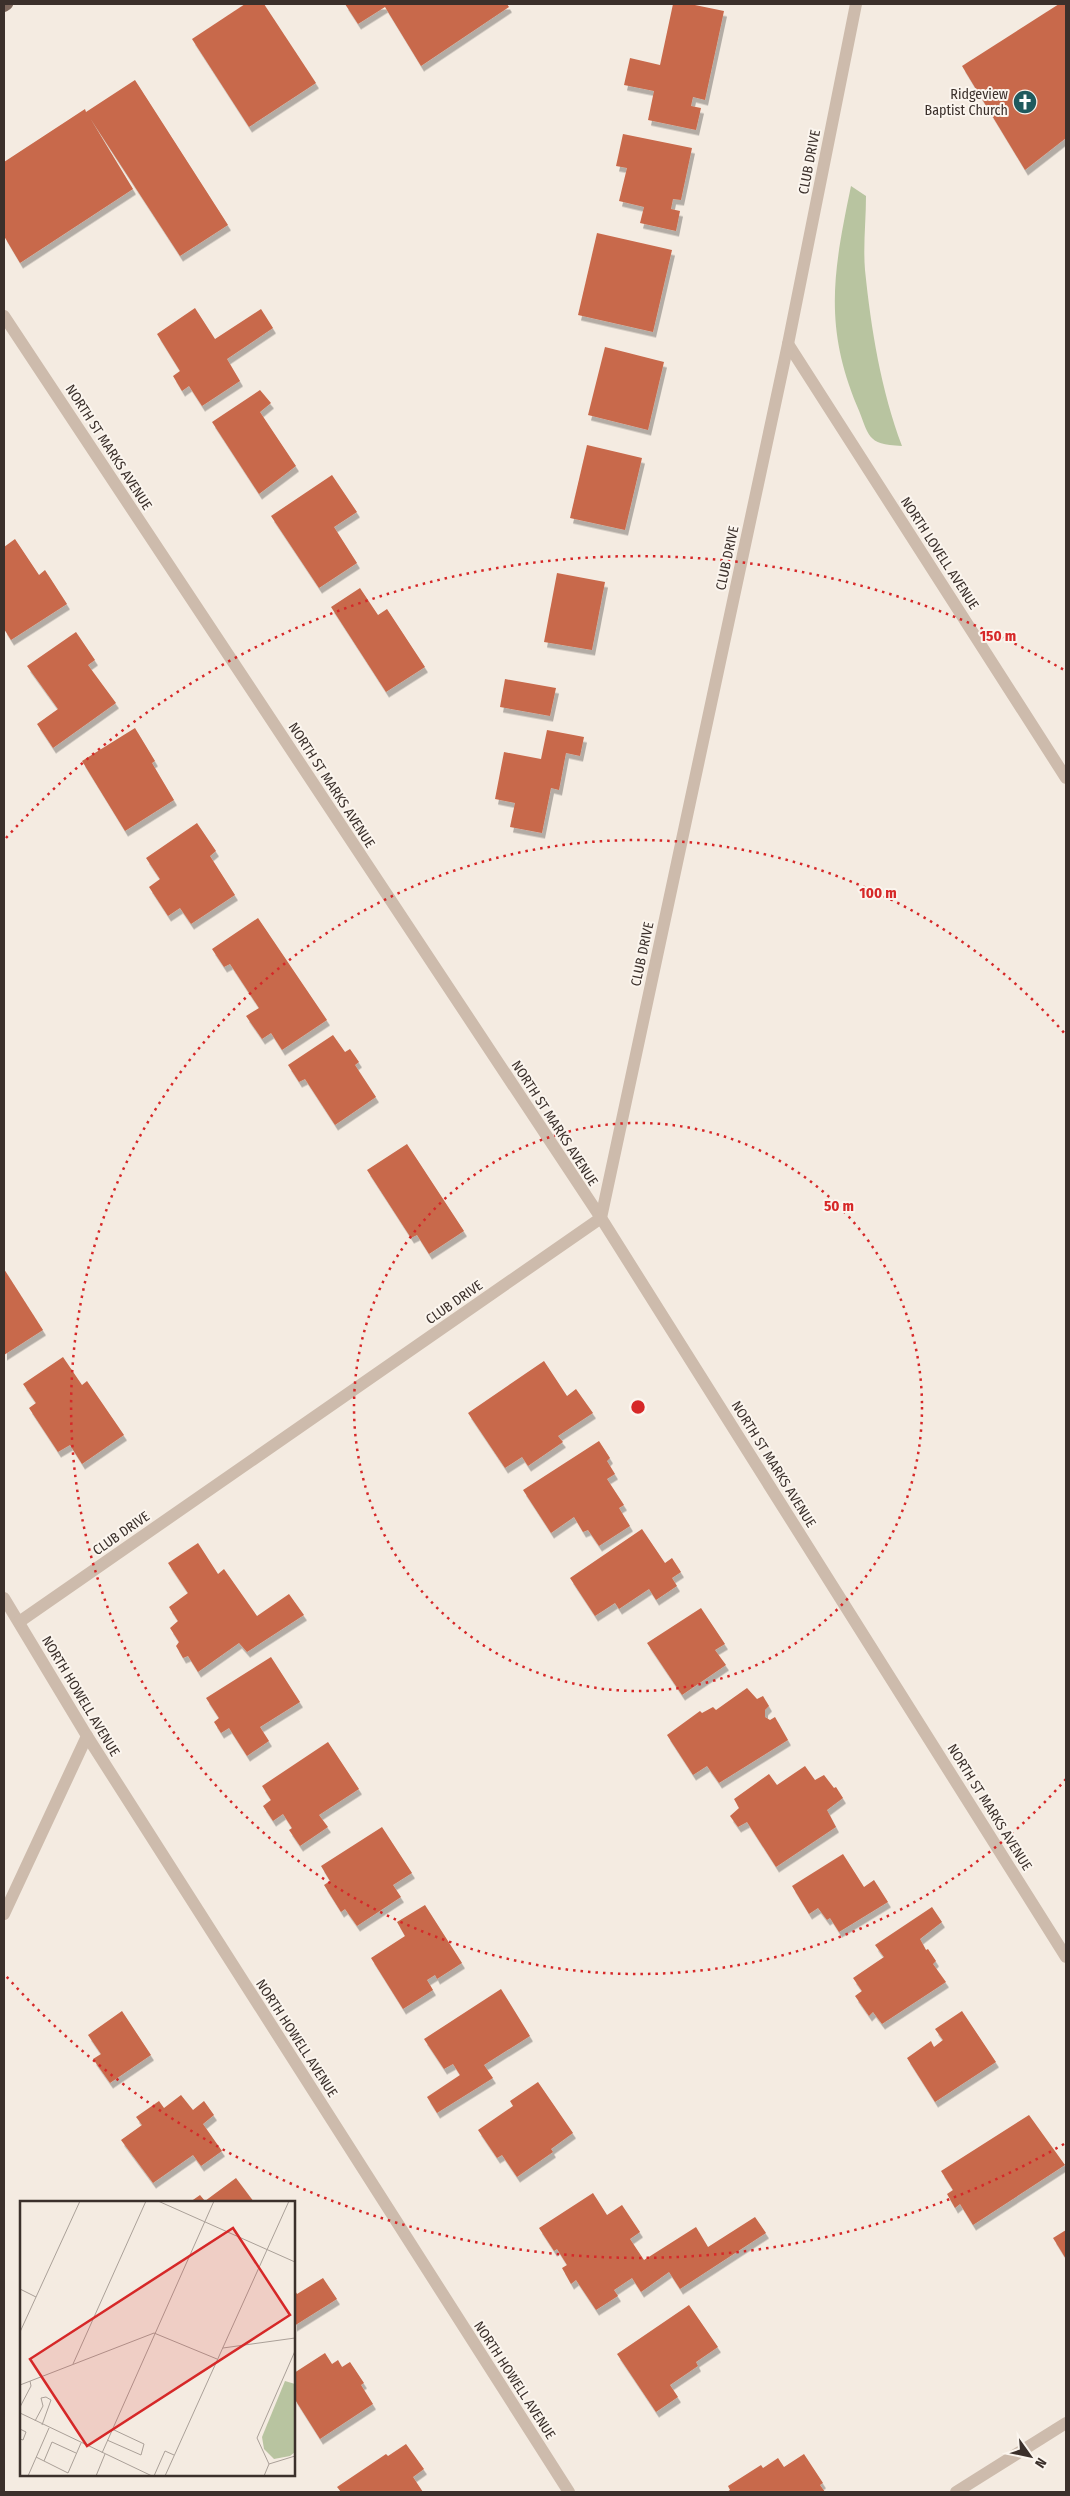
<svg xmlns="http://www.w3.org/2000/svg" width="1070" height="2496" font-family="'Fira Sans Condensed',sans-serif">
	<defs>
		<filter id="shadow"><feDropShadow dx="3" dy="5.5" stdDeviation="0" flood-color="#0004"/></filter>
	</defs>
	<rect width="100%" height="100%" fill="#f4ebe1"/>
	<!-- green -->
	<path fill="#b8c4a0" d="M851,186l15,10c0,24 -3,50 -1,74 6,59 16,120 37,176 -37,-2 -32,-10 -45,-40 -34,-82 -23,-137 -6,-220z"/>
	<!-- building -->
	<g fill="#c8694b" filter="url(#shadow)">
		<path d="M245,4h19l52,79 -67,44 -57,-88z"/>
		<path d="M345,4h162l2,3 -88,59 -36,-59 -27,17z"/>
		<path d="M673,4h17l34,7 -19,89 -12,-3 -2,9 10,2 -5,22 -48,-10 6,-29 -30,-6 6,-27 30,7z"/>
		<path d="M1059,4h7v134l-41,32 -63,-104z"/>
		<path d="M135,80l93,145 -48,31 -90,-138 43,71 -113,74 -16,-27v-74l81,-53 1,3z"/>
		<path d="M623,134l69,14 -11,52 -8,-1 -2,10 9,2 -4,20 -36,-8 4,-16 -25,-6 8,-33 -11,-2z"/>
		<path d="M597,233l75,17 -19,82 -75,-17z"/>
		<path d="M195,308l20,31 46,-30 12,19 -46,31 13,22 -38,25 -13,-20 -7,5 -9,-15 7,-5 -23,-37z"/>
		<path d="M605,347l59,15 -16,68 -60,-15z"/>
		<path d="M260,390l11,13 -11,9 36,54 -37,28 -47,-72z"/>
		<path d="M587,445l55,13 -17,72 -55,-12z"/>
		<path d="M332,475l25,37 -23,15 23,36 -38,25 -48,-72z"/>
		<path d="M15,539l24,36 6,-5 22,34 -56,36 -7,-11v-82z"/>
		<path d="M557,573l48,9 -13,68 -48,-8z"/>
		<path d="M360,588l18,27 9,-6 38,58 -39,25 -55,-85z"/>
		<path d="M76,632l19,28 -7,5 28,38 -63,45 -16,-24 21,-15 -31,-43z"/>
		<path d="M505,679l51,9 -6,28 -50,-9z"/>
		<path d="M135,728l20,33 -3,2 22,37 -49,31 -43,-70z"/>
		<path d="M547,730l37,7 -4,19 -14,-3 -7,37 -8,-2 -9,45 -32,-6 5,-24 -20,-4 9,-47 37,7z"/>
		<path d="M197,823l19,28 -6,5 25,39 -44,29 -11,-16 -12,8 -19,-29 11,-8 -14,-21z"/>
		<path d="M258,918l69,102 -45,30 -11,-17 -9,6 -16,-23 13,-8 -29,-44 -6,3 -12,-18z"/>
		<path d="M333,1035l12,17 5,-3 9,13 -4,3 21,32 -41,28 -30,-46 -6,3 -11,-17z"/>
		<path d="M407,1144l57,87 -35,23 -12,-19 -6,3 -44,-68z"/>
		<path d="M4,1269l39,61 -39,25z"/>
		<path d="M63,1357l19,28 5,-4 37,54 -42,29 -12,-19 -12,7 -29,-44 7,-5 -13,-19z"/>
		<path d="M544,1361l23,35 9,-7 17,24 -35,23 5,6 -35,24 -6,-9 -17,11 -37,-55z"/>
		<path d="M599,1441l11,17 -3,3 8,13 -8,5 17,26 -5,3 11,18 -31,20 -11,-16 -5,2 -9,-15 -23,16 -28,-43z"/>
		<path d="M642,1529l23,34 7,-5 9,14 -9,6 5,8 -21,14 -7,-11 -30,20 -4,-6 -20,13 -25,-38z"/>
		<path d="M198,1543l20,31 6,-5 33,47 32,-22 15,21 -57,37 -8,-9 -41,29 -10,-16 -5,2 -7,-12 3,-4 -9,-14 8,-7 -9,-14 19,-14 -20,-30z"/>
		<path d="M701,1608l24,36 -10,6 11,15 -44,30 -35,-52z"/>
		<path d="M271,1657l29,45 -40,25 9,14 -22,15 -18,-28 -8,5 -7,-11 5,-4 -13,-20z"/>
		<path d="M747,1688l10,11 6,-3 6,10 -4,4v7l5,3 5,-3 13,23 -69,43 -12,-17 -14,9 -26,-40 33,-24 2,2 11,-6 3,3z"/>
		<path d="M328,1742l31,47 -40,26 9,12 -28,19 -11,-16 3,-2 -9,-14 -10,7 -10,-15 8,-6 -9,-14z"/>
		<path d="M805,1766l10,14 9,-5 10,13 2,-1 7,11 -16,12 9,17 -60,40 -29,-45 -9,5 -8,-11 9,-8 -5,-9 35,-25 8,11z"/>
		<path d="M382,1827l30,46 -19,12 8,12 -44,29 -12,-17 -4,3 -17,-27 6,-4 -9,-15z"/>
		<path d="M843,1854l21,33 10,-7 14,22 -49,30 -9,-14 -3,2 -9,-12 -9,6 -17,-28z"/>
		<path d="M425,1905l37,58 -25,16 -2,-4 -8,5 6,10 -30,19 -32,-51 34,-22 -8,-14z"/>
		<path d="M932,1907l10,15 -22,17 6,11 2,-1 8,12 -3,3 13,18 -64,42 -9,-12 -4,4 -14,-20 7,-5 -9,-13 31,-21 -9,-12z"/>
		<path d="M501,1989l29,47 -46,29 9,13 -56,35 -10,-16 33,-22 -7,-11 -9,5 -20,-30z"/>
		<path d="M122,2011l29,44 -41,28 -17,-24 8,-5 -13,-19z"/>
		<path d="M962,2011l34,51 -61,40 -28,-44 24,-17 3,6 9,-7 -8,-11z"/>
		<path d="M538,2082l35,51 -22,16 2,3 -36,25 -15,-22 -5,3 -19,-28 35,-24 -3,-5z"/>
		<path d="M181,2095l12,15 11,-9 10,14 -11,9 19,27 -21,15 -8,-11 -40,28 -32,-43 21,-15 -6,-8 23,-16 5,7z"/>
		<path d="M1029,2115l36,50 -92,60 -13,-21 -5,4 -8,-14 6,-4 -12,-19z"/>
		<path d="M236,2178l18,24h-64l10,-7 5,6z"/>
		<path d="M593,2193l14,22 15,-10 18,27 -10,7 14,21 52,-33 12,20 47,-30 11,16 -86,56 -11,-17 -28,20 -9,-14 -18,12 4,6 -22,14 -20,-30 -5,4 -9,-16 5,-3 -10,-16 -3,2 -15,-23z"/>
		<path d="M1066,2230v29l-13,-21z"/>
		<path d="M323,2278l14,21 -43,27v-37l3,5z"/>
		<path d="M689,2305l29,42 -22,15 2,4 -28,19 8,12 -22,15 -39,-58z"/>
		<path d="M325,2353l7,11 6,-4 4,7 8,-5 14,21 -3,2 12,19 -53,35 -26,-41v-25z"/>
		<path d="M406,2444l18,25 -11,8 10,15h-82l-4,-5 49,-33 2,2z"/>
		<path d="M804,2454l19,29 -3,2 5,7h-98l3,-2 -2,-4 33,-21 2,3 15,-10 6,9z"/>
	</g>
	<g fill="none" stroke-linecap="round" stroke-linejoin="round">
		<!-- minor -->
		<g stroke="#cdbbac" stroke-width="12">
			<path d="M4,316l597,902 465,739"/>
			<path d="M788,344l278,434"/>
			<path d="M4,1598l83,138 482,756"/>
			<path d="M19,1622l582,-404 187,-874 68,-340"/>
			<path d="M4,1914l83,-178"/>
			<path d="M956,2492l110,-69"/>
		</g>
		<!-- major -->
		<path stroke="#7d675c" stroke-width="12" d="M4,6l3,-2"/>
	</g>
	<!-- distance rings -->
	<g fill="none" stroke="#d62828" stroke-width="2.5" stroke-dasharray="2.5 5">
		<circle cx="638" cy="1407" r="284"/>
		<path d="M1066 1779A567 567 0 1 1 1066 1035"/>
		<path d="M1064 2144A851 851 0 0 1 6 1976M6 838A851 851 0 0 1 1064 670"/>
	</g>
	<!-- icons -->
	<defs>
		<g id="church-disc" transform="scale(1.25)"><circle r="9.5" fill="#1f5a5e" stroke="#fbf5ee"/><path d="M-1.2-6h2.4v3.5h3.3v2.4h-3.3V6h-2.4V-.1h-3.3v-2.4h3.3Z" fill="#fff"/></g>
	</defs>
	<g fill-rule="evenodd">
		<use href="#church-disc" x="1025" y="102"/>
	</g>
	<g text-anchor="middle" stroke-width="4" stroke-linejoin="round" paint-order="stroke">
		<!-- poi labels -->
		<g font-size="14" fill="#3b302b" stroke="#fbf5ee" text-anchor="end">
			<text x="1008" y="99">Ridgeview<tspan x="1008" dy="16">Baptist Church</tspan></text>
		</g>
		<!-- street labels -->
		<g font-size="14" fill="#3b302b" stroke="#fbf5ee">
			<text transform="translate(809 162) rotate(-79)" y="5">CLUB DRIVE</text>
			<text transform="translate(109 447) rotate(57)" y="5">NORTH ST MARKS AVENUE</text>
			<text transform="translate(940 553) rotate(57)" y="5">NORTH LOVELL AVENUE</text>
			<text transform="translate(727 558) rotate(-78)" y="5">CLUB DRIVE</text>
			<text transform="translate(332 785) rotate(57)" y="5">NORTH ST MARKS AVENUE</text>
			<text transform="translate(642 954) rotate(-78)" y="5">CLUB DRIVE</text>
			<text transform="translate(555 1123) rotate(57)" y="5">NORTH ST MARKS AVENUE</text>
			<text transform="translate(454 1302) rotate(-35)" y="5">CLUB DRIVE</text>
			<text transform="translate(774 1464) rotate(58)" y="5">NORTH ST MARKS AVENUE</text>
			<text transform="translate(121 1533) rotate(-35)" y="5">CLUB DRIVE</text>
			<text transform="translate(81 1696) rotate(59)" y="5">NORTH HOWELL AVENUE</text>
			<text transform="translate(990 1807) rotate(58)" y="5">NORTH ST MARKS AVENUE</text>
			<text transform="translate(297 2038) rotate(57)" y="5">NORTH HOWELL AVENUE</text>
			<text transform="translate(515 2380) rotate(57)" y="5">NORTH HOWELL AVENUE</text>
		</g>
	</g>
	<!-- overview -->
	<g transform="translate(20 2201)">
		<rect width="275" height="275" fill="#f4ebe1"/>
		<path d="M265,180l10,3v68l-5,4 -16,3 -10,-10 -2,-12z" fill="#b8c4a0"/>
		<path fill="none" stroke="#aaa098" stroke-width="1" d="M138,0l137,61M0,88l16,8M0,131l60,-131M203,147l72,-10M53,163l73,-163M0,184l134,-52 63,26M0,206l11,-21 -1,-5M0,212l132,63M15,220l8,-15 -2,-8 5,-1 5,3 -9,25M0,228l6,3 -3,8 -3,-1M87,239l34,15 3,-11 -32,-15M82,252l112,-252M16,256l32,16 13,-30M24,260l8,-19 24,11M249,263l-12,-26 38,-87M8,275l21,-48M76,275l9,-22M134,275l11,-25 9,4M145,275l124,-275M244,275l5,-12 26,-8"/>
		<path fill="#d62828" fill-opacity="0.15" stroke="#d62828" stroke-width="2.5" d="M213,27l57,87 -203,131 -57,-87z"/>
		<rect width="275" height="275" fill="none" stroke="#3b302b" stroke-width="2.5"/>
	</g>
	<circle cx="638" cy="1407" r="8" fill="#d62828" stroke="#fbf5ee" stroke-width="2.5"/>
	<g font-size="15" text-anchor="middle" font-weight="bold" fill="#d62828" stroke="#fbf5ee" stroke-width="4" stroke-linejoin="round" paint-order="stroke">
		<text x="998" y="641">150 m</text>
		<text x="878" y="898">100 m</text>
		<text x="839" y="1211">50 m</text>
	</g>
	<!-- border -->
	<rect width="1070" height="2496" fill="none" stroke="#3b302b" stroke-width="10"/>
	<!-- north arrow -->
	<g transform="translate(1030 2456) rotate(123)" stroke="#fbf5ee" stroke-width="4" paint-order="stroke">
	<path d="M0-4L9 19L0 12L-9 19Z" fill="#3b302b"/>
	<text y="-8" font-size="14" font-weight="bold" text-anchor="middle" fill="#3b302b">N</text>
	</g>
</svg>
